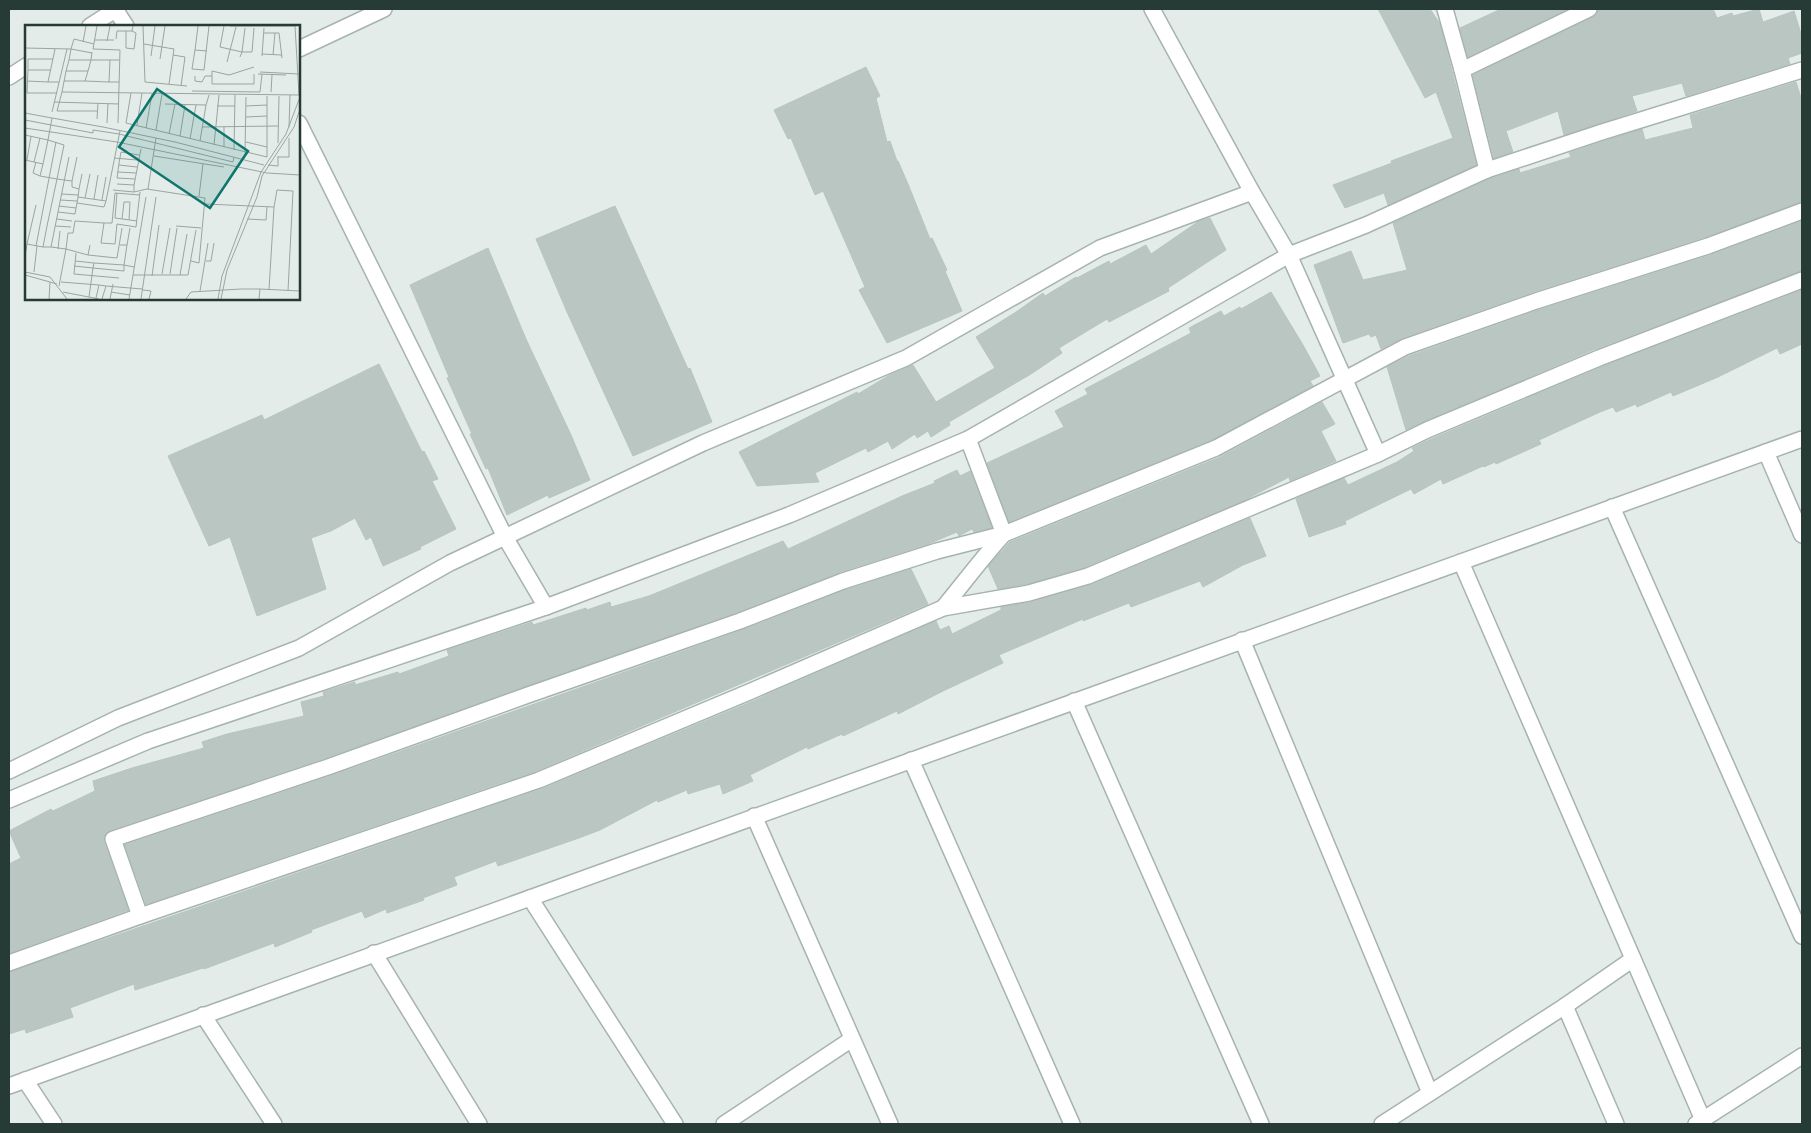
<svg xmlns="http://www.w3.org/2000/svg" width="1811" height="1133" font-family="'Fira Sans Condensed',sans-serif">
	<rect width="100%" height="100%" fill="#e4ece9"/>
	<!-- building -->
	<g fill="#bac6c2" stroke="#b7c5bf">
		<path d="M1378,9h52l10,15 36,141 -88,40 -4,-12 -39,15 -12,-23 59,-22 -1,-2 62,-23 -17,-46 -11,6z"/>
		<path d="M1501,9h67l-100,48 -8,-29z"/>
		<path d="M1598,9h115l4,9 15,-5 1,3 26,-7 4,13 31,-11 8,26v16l-14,5 2,6 -104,32 -4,-13 -50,13 5,15 -73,24 -6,-24 -52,20 7,21 -19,6 -21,-83 120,-58 4,-3z"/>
		<path d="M866,67l14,29 -4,2 11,44 3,-1 7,20h1l10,23 22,55 2,-1 15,32 -2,1 17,40 -75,32 -28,-53 6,-3 -42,-96 -8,4 -24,-57 -3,1 -14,-29z"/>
		<path d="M1796,82l6,19v101l-97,35 -172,55 -131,46 -21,11 -5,-14 -5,2 -2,-3 -26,9 -29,-78 37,-14 12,29 44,-10 -14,-47 97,-44 29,-10 1,4 51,-16 -2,-4 36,-12 37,-12 3,11 48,-12 -3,-13z"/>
		<path d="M615,206l73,163 2,-1 22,54 -79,34 -66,-144 -31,-73z"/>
		<path d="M1210,218l16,32 -58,38 1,3 -60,31 -2,-3 -48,29 3,5 -31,21 -82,48 1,3 -19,12 -3,-6 -11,7 -2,-4 -23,15 -4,-8 -20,11 -2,-4 -51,25 4,9 -62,4 -18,-34 118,-60 1,2 30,-18 25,-11 23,37 59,-34 -19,-31 40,-25 27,-19 2,3 31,-19 1,1 32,-17 1,3 36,-19 5,9 48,-33z"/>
		<path d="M1802,221v50l-207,78 -189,81 -19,-63 22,-11 130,-46 172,-55z"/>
		<path d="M488,248l38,91 45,96 19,45 -41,18 -1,-3 -41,20 -19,-47 -2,1 -16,-35h2l-25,-56 2,-1 -39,-92z"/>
		<path d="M1802,290v54l-22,10 -3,-6 -59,29 -45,19 -2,-4 -34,15 -1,-3 -20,8 -3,-5 -13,5 -61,28 2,4 -45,20 -1,-2 -11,5 -1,-1 -40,18 -2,-5 -27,15 -3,-5 -66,32 1,3 -37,13 -13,-38 48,-21 4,7 49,-23 17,-11 -2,-3 19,-9 171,-72z"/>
		<path d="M1271,292l32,53 17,31 -10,5 3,5 -101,54 -203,82 -22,-59 77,-36 -9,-16 33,-17 -3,-5 106,-56 -2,-5 32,-17 3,5 16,-9 1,2z"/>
		<path d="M379,364l43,88 2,-1 14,28 -6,2 24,48 -36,18 1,2 -38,17 -12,-29 -5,3 -11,-22 -24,13 -20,7 15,51 -69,27 -27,-79 -21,9 -41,-90 94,-41 2,5z"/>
		<path d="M1322,402l13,22 -14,7 15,30 -46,20 -1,-4 -46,24 -158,66 -58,17 -29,5 -10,-23 22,-24 210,-85z"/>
		<path d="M957,470l3,6 10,-5 22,57 -18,4 -2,-3 -13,7 -2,-4 -29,12 -88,28 -103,40 -412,146 -215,72 -6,7v5l24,68 -119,43v-89l12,-6 -12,-27 42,-22 2,2 42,-20 -2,-10 39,-13 72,-20 -2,-6 25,-8 77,-18 -3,-14 23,-6 -1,-4 32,-10v3l43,-13 1,2 50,-18 -2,-6 85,-28 1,3 53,-17 1,2 23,-8 1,5 38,-11 134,-55 5,8 114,-53 33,-13 -1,-2z"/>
		<path d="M1250,518l16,38 -23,9 -40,22 -3,-6 -69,26 -2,-4 -46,18v-2l-84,36 4,8 -60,28 -45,23 -1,-3 -54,25 -1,-2 -34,15 -1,-2 -57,28 3,6 -30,13 -3,-10 -32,10 -1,-4 -29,12 -1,-2 -57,30 -21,8 -81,28 -2,-5 -42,16 3,8 -34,13 1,2 -37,13 -1,-4 -21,9 -3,-7 -51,19 1,2 -37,15 -1,-4 -70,26 -1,-1 -68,22 -1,-6 -64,24 3,9 -47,16 -1,-4 -16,5v-62l533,-183 211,-88 183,-80 4,9 9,-4 3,8 49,-24v-3l31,-5 59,-17z"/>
		<path d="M911,569l17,35 -392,167 -390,133 -21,-59 206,-69 412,-146 103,-40z"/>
	</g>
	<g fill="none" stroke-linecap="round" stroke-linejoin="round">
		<!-- minor casing -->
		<g stroke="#a7b3b0" stroke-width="18">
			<g id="minor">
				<path d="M115,9l11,17"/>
				<path d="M1152,9l100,183 37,63 89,199"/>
				<path d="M1445,9l17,61 25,100"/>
				<path d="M90,26l25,-16"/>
				<path d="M299,49l85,-40"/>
				<path d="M1462,70l127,-61"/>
				<path d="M9,77l17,-11"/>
				<path d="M299,123l206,414 41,70"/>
				<path d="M1766,452l36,83"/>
				<path d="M1612,507l190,429"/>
				<path d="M1461,562l242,558"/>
				<path d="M943,608c20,-24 39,-50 61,-74l-36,-95"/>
				<path d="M1242,640l188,453"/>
				<path d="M1074,701l187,423"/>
				<path d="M911,760l161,364"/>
				<path d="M9,771l109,-53 181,-70 151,-85 55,-26 198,-94 203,-85 194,-110 152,-56"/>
				<path d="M9,800l139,-59 398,-134 243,-92 179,-76 321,-184 77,-30 121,-55 115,-38 200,-62"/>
				<path d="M754,816l136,308"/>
				<path d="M530,898l145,226"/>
				<path d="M140,916l-27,-77 215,-72 200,-72 212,-74 103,-40 94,-30 67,-17 212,-86 189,-101 131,-46 172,-55 94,-35"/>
				<path d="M374,953l105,171"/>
				<path d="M9,963l131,-47 399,-136 210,-88 194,-84 86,-15 59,-17 290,-122 49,-24 172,-72 203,-78"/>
				<path d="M203,1015l71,109"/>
				<path d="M25,1080l29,44"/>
				<path d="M9,1086l1793,-647"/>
				<path d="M724,1124l128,-85"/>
				<path d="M1382,1124l183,-118"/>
				<path d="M1616,1124l-51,-118 68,-47"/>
				<path d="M1696,1124l106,-68"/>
			</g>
		</g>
		<!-- minor -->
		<use href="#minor" stroke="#fff" stroke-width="15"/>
	</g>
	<!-- overview -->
	<g transform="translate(25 25)">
		<rect width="275" height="275" fill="#e4ece9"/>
		<path fill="none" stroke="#98a5a1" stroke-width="1" d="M72,1l-4,23 27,1 -2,73M118,1l2,56 42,4M173,1l-3,24 12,1M199,1l-4,21 22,5 3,-24M205,1h65M270,1l4,69M101,6v17l8,1 2,-16 -4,-2 1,-5M239,8h15l3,25M91,14l1,-8h15M70,15h19M82,16l3,-15M58,17l3,-16M119,19l30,5 -5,35M0,23l46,1 -2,11M30,24l-7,33h11M170,25l-3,19 12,1 5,-44M67,27l-1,8h28M67,28l-21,-4 3,-10 20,5M237,29l20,1M148,30l12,2 -4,29M248,30l2,-22M126,31l4,-30M237,31l2,-28M215,32l2,-5h10l2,-24M135,34l5,-33M85,35l-1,22h10M202,37l9,-35M3,45v-11h25M25,45h-22l-1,23h30M41,46l-4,21 238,3M63,46h-22l3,-11h22l-3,11 -3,10 24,1M235,47l39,2M229,49v10h-42v-13l17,4 25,-8M233,49l28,1M170,51v5l7,1 3,-6h7M2,56l21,1M39,56h21M167,66l68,1 2,-18M246,67l1,-17M106,68l-5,30 141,34v-41M29,77l65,2M140,79l41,1 3,-10M192,81h18M221,81l21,-1M32,86h40M32,86l5,-19M27,87l15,-63M0,88l27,5M221,92l21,-1v-20M72,94l1,-16M0,95l68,13v-3l26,4 114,28 1,-5M82,98l1,-20M112,100l5,-32M177,102l76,-1M264,102l1,-32M0,103l92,14 150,31 33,2M121,103l6,-34M131,105l6,-36M95,106l-14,70 -28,-4 1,-8 -7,-2v-6l-15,-2 7,-34 -16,-5 4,-22 51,9 72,15 89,23M144,109l6,-30M0,110l23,5 -5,24 -18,-4M155,111l5,-31M165,114l6,-34M175,116l6,-36M221,117l21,5M253,118l1,-47M189,120l5,-50M199,122v-20M209,125l1,-55M220,128l1,-56M129,131l70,11M44,132l-11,55 17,2 3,-17M253,132h11v-19M89,133l23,2M2,135l4,-24M9,137l6,-24M11,137l-3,11 7,3M94,140l18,2M243,140l10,1v-10M93,147l18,1M110,154l-18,-1 2,-15 2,-11 18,3M47,156l5,-24M92,159l17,1 7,-36M54,164l3,-15M123,164l8,-51M88,165l21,2v-7M109,167l13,-3 58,9 -6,65 -8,-2M92,168l-2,25 22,3M37,169l16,1M115,170l-25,-2 -3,30h-8l-3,20 14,1 2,-20 19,3 4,-35M174,171l4,-32M60,173l5,-24M69,174l4,-24M35,175l17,1M77,175l4,-23M52,178l27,4 2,-6M180,179l69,3 -5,83M34,181l17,2M249,182l3,-17 16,1 -5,100M32,194l15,2M97,194l2,-17h6l-1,18M222,194l19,1 1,-13M30,201l16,1M151,201l25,2M2,219l9,-39M95,220h7l3,-17M102,220l-3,20v6l-31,-3 1,-5 30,2 10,2M11,221l20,-104M18,222h8l7,-35M26,222l15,2 2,-16h5l2,-12 29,2M33,224l2,-18M51,228l-2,21 45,4M63,230l29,3 5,-30M0,231l2,-12 16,3 4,-21 10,-47 -17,-3 3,-12M50,236l19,2M181,236h5l3,-18M49,241l19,2 -4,29M0,247l25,5 17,22M9,247l3,-26M137,249l8,-46M145,249l7,-46M0,250l32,9M108,250h55l8,-45M155,250l7,-41M127,251l7,-51M36,257l38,3M34,261l7,-37 22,6 2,-10M81,261l36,3M235,264l40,2M118,265l8,1 -2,8M175,266l8,-48M38,267l36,7M86,267l19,3M71,273l3,-13 7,1 -4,13M24,274l1,-17M85,274l3,-15M104,274l17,-102M116,274l15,-102M161,274l5,-7 50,-3h19l-1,10M193,274l4,-23 39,-104 25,-38 14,-37M196,274l6,-29 30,-73 5,-21 32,-49 6,-18"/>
		<path fill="#0f766e" fill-opacity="0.15" stroke="#0f766e" stroke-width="2.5" d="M132,64l91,62 -38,57 -91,-61z"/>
		<rect width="275" height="275" fill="none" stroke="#263b36" stroke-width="2.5"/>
	</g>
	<!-- border -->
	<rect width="1811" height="1133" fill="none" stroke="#263b36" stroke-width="20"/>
</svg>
